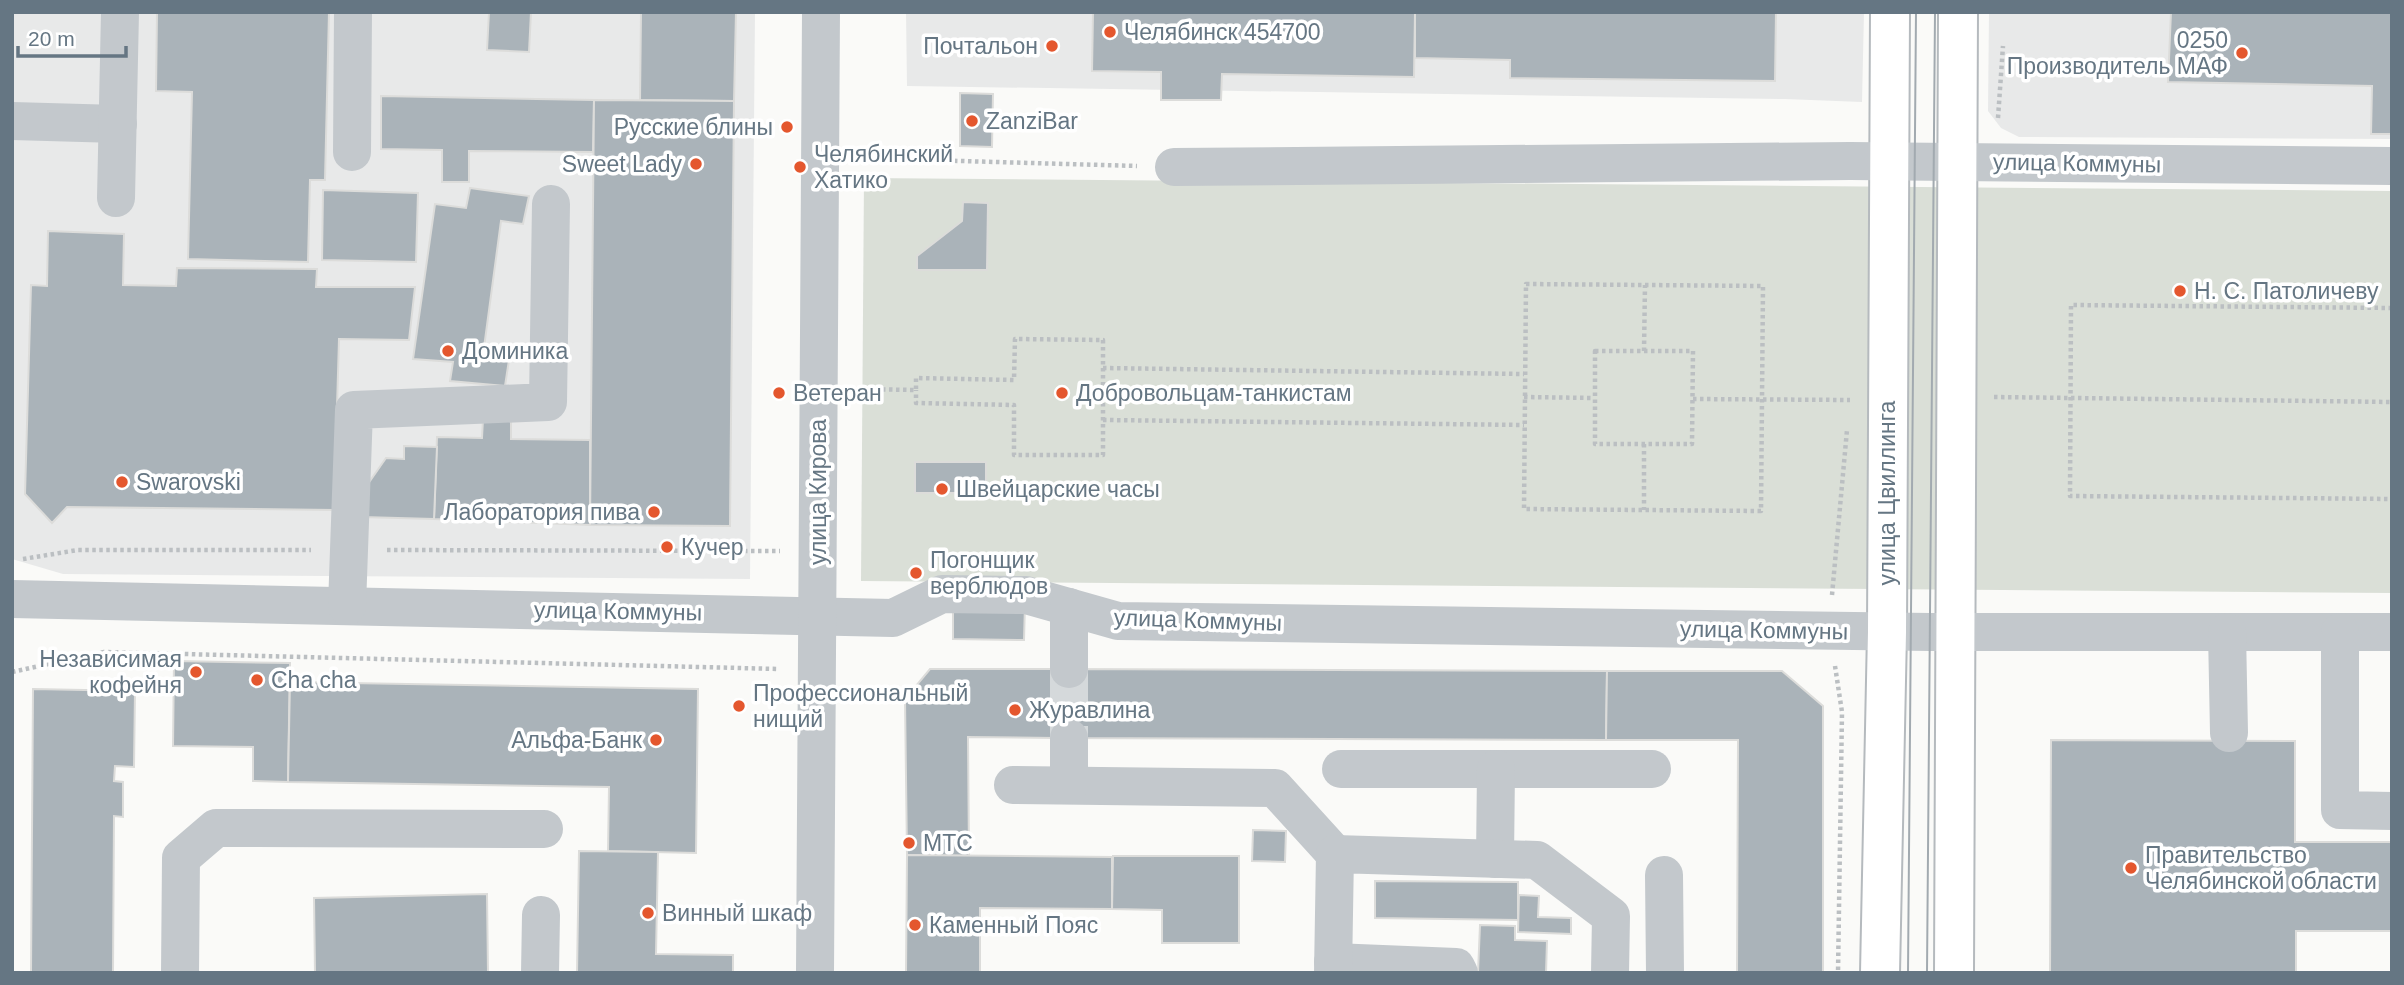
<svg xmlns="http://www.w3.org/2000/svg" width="2404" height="985" font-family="Arial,sans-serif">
	<rect width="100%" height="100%" fill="#fafaf8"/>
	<!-- built -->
	<g fill="#e8e9e9">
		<path d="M12,12h743l-5,567 -687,-5 -51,-15z"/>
		<path d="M906,12h958l-2,90 -77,-3 -878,-13z"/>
		<path d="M1989,12h403v127l-373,-2 -18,-9 -13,-17z"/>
	</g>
	<!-- green -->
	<path fill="#dadfd7" d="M864,178l1528,13v402l-1531,-12z"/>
	<!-- building -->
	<g fill="#aab3b9" stroke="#dcdcda" stroke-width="2">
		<path d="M157,12h172l-4,168h-15l-2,82 -120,-3 4,-167 -36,-1z"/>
		<path d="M489,12h42l-2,40 -42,-2z"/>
		<path d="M641,12h95l-2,89 -94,-1z"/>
		<path d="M1093,12h322l-1,65 -192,-3 -1,26h-60v-28l-69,-1z"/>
		<path d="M1415,12h361l-1,69 -265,-3v-18l-95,-2z"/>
		<path d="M2171,12h221v122h-21l1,-48 -204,-4z"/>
		<path d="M960,93l33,1 -1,53 -32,-1z"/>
		<path d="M381,96l213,4 -1,52 -124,-1v31h-27v-32l-61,-1z"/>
		<path d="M594,100l140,1 -4,425 -140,-1z"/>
		<path d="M470,188l59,8 -6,28 -22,-3 -18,134 26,5 -4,26 -55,-5 3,-19 -40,-3 22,-155 31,4z"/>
		<path d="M323,190l95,3 -2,69 -94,-2z"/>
		<path d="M963,202l25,1 -1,67h-70v-14l45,-35z"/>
		<path d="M48,231l76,3 -1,51 53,1 1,-18 140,1 -1,18h99l-6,53 -70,-1 -5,171 -267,-3 -15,16 -27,-29 6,-209 16,1z"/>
		<path d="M483,419l28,1v19l79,1v85l-156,-6 3,-82 45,1z"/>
		<path d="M404,446l33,1 -3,72 -72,-2 1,-26 23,-33 18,1z"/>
		<rect x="915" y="462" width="71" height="31"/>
		<path d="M953,602l72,2 -1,36 -71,-1z"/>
		<path d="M174,661l116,2 -2,119 -35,-1v-34l-80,-1z"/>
		<path d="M930,669h125v69l-87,-1 1,119 -62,-1 -2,-156z"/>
		<path d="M1055,669l552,2 -1,69 -551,-2z"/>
		<path d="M1607,671h175l41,35v267h-86l1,-233h-132z"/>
		<path d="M290,682l408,7 -2,164 -88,-2 1,-64 -321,-5z"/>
		<path d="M33,689l102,2 -1,76 -19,-1 -1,15 9,1v35l-9,-1 -1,157h-82z"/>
		<path d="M2051,740l244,1v101h97v89h-96v42h-246z"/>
		<path d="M1253,830l33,1 -1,31 -33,-1z"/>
		<path d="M579,851l79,1 -2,102 77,1v18h-156z"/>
		<path d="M907,855l205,2v52l-132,-1v65h-74z"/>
		<path d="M1113,856h126v87h-77v-33l-50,-1z"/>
		<path d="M1375,881l143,1v38l-143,-2z"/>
		<path d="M487,894l1,79h-173l-1,-75z"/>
		<path d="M1519,895l20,1 -1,21 33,1v16l-53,-2z"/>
		<path d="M1480,925l35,1v14l32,1 -1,32h-68z"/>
	</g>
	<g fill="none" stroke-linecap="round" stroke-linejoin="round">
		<!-- minor-tunnel -->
		<path stroke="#d5d9db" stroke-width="38" stroke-dasharray="38 19" stroke-linecap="butt" d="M1069,669v69"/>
		<!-- major casing -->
		<g stroke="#b5babe" stroke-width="42">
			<g id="major">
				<path d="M1880,973l7,-341 3,-620"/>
				<path d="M1954,973l4,-961"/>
			</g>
		</g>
		<!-- path -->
		<g stroke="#bbbfc2" stroke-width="4.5" stroke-dasharray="3.5 3.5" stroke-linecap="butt">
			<path d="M1998,118l5,-72"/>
			<path d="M856,158l281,8"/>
			<path d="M1526,284l237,2 -2,225 -237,-2z"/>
			<path d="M2392,308l-321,-3 -1,191 322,3"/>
			<path d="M1595,351h98l-1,93h-97z"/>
			<path d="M1644,351l1,-66"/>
			<path d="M1103,368l421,6"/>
			<path d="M854,389l62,1v-12l98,2 1,-41 88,1v115h-89v-50l-98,-2v-13"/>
			<path d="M1524,397l70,1"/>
			<path d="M1994,397l398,5"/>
			<path d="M1693,399l157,1"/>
			<path d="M1103,420l421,5"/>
			<path d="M1644,444v66"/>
			<path d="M387,550l393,1"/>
			<path d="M23,559l55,-9h233"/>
			<path d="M1832,595l15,-165"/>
			<path d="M1835,666l7,46 -4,261"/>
			<path d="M12,672l92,-20 675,17"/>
		</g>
		<!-- minor -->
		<g stroke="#c3c8cc" stroke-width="38">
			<path d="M12,121l106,3"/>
			<path d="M352,152l1,-140"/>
			<path d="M1174,167l676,-6 542,5"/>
			<path d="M116,198l4,-186"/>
			<path d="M12,599l881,19 49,-24 84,1 92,26 812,11h462"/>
			<path d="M347,606l7,-196 194,-8 3,-198"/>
			<path d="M2227,632l2,101"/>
			<path d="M2340,632v178l52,1"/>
			<path d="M1069,669v-62"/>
			<path d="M1341,769h311"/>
			<path d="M1013,785l262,3 60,66"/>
			<path d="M1069,785v-47"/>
			<path d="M1495,859l1,-90"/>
			<path d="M1664,875l1,98"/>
			<path d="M1333,962l123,5 3,6"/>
			<path d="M180,973l1,-115 35,-30 328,1"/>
			<path d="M540,973l1,-58"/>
			<path d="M815,973l6,-961"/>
			<path d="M1333,973l2,-119 202,6 74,56 -1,57"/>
		</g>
		<!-- major -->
		<use href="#major" stroke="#fff" stroke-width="38"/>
		<!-- tram -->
		<g stroke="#a2aab0" stroke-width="2">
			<path d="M1908,973l8,-961"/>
			<path d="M1927,973l8,-961"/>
		</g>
	</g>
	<!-- markers -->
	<g fill="#e4572e" stroke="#fff" stroke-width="2.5">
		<circle cx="1110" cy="32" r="7"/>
		<circle cx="1052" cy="46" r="7"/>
		<circle cx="2242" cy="53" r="7"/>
		<circle cx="972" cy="121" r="7"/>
		<circle cx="787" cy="127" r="7"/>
		<circle cx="696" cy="164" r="7"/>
		<circle cx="800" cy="167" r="7"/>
		<circle cx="2180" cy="291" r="7"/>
		<circle cx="448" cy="351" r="7"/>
		<circle cx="779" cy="393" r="7"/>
		<circle cx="1062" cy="393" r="7"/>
		<circle cx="122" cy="482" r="7"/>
		<circle cx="942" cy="489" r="7"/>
		<circle cx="654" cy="512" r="7"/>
		<circle cx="667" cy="547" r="7"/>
		<circle cx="916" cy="573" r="7"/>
		<circle cx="196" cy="672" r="7"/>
		<circle cx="257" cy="680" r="7"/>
		<circle cx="739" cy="706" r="7"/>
		<circle cx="1015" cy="710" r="7"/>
		<circle cx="656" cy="740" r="7"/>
		<circle cx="909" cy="843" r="7"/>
		<circle cx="2131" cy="868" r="7"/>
		<circle cx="648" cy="913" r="7"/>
		<circle cx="915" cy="925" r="7"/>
	</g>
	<g text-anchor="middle" stroke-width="7" stroke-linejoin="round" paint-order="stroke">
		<!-- poi labels -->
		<g font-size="23" fill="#657683" stroke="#fff" text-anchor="start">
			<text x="1124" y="40">Челябинск 454700</text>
			<text x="2228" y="48" text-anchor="end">0250<tspan x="2228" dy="26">Производитель МАФ</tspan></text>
			<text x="1038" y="54" text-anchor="end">Почтальон</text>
			<text x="986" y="129">ZanziBar</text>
			<text x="773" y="135" text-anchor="end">Русские блины</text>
			<text x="814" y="162">Челябинский<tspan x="814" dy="26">Хатико</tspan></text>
			<text x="682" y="172" text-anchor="end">Sweet Lady</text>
			<text x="2194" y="299">Н. С. Патоличеву</text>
			<text x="462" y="359">Доминика</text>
			<text x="793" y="401">Ветеран</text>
			<text x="1076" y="401">Добровольцам-танкистам</text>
			<text x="136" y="490">Swarovski</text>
			<text x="956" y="497">Швейцарские часы</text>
			<text x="640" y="520" text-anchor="end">Лаборатория пива</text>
			<text x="681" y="555">Кучер</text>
			<text x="930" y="568">Погонщик<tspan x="930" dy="26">верблюдов</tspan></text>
			<text x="182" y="667" text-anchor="end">Независимая<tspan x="182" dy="26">кофейня</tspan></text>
			<text x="271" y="688">Cha cha</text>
			<text x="753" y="701">Профессиональный<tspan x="753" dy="26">нищий</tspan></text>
			<text x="1029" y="718">Журавлина</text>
			<text x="642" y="748" text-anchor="end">Альфа-Банк</text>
			<text x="923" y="851">МТС</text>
			<text x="2145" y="863">Правительство<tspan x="2145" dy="26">Челябинской области</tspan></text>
			<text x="662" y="921">Винный шкаф</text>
			<text x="929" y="933">Каменный Пояс</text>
		</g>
		<!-- street labels -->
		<g font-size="23" fill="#657683" stroke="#fff">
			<text transform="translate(2077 163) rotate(1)" y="8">улица Коммуны</text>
			<text transform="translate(818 492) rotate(-90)" y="8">улица Кирова</text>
			<text transform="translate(1887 493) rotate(-90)" y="8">улица Цвиллинга</text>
			<text transform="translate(618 611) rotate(1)" y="8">улица Коммуны</text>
			<text transform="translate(1198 620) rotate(2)" y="8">улица Коммуны</text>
			<text transform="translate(1764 630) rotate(1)" y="8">улица Коммуны</text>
		</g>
	</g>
	<!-- border -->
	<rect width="2404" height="985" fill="none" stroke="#657683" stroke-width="28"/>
	<!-- scale -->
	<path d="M18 46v10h108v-10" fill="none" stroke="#657683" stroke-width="3.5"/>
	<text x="28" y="46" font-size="21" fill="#657683" stroke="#ffffff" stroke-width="5" paint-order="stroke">20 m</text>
</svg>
